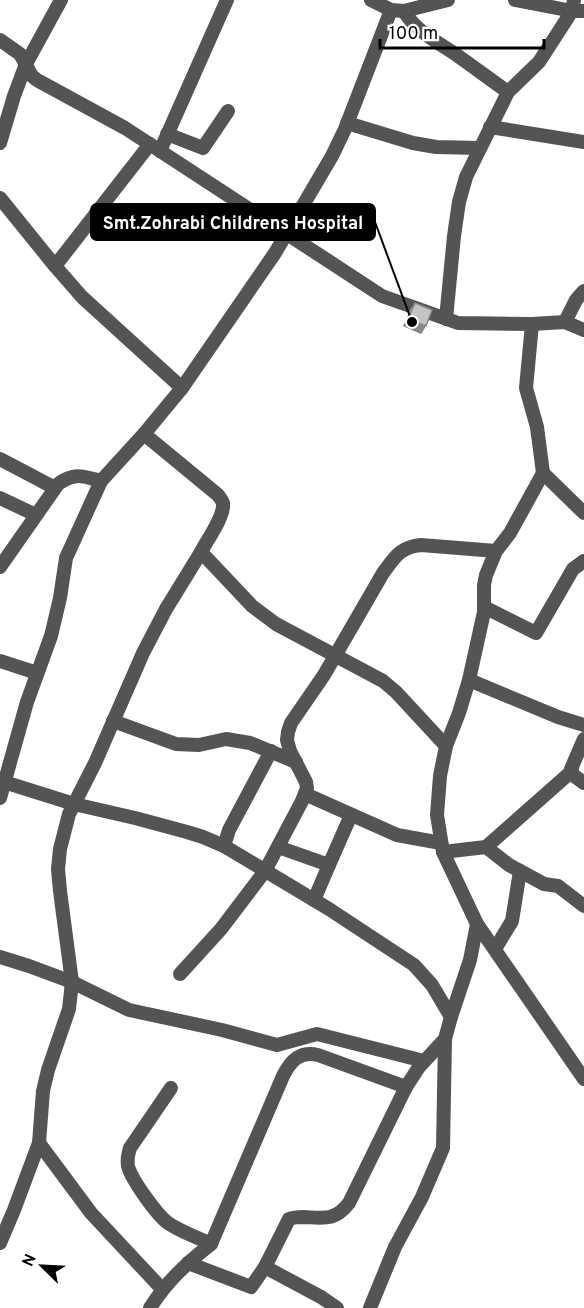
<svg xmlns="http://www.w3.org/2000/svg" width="584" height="1308" font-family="Overpass,sans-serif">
	<rect width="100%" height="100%" fill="#fff"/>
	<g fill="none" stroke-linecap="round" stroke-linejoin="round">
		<!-- minor -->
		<g stroke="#545454" stroke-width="14">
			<path d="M371,0l20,10 13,1 44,-11"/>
			<path d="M515,0l57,11h12"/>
			<path d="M404,11c12,21 34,31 54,45 17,12 33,24 50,36"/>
			<path d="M0,40l20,14 12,22 5,4 88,48 257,168 76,27 74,1 -6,64 11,39 6,46 -33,60 -14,18 -10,24 -2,10v27l-15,68 -10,33 -13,33 -6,30 -3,39 6,37 34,72 107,155"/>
			<path d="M347,123l66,20 23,4 44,1"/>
			<path d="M490,127l94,15"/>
			<path d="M167,134l36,14 25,-37"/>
			<path d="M0,143l14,-47 12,-32 35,-64"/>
			<path d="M160,151l67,-151"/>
			<path d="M0,198l55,68 27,31 100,91"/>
			<path d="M55,266l95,-122"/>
			<path d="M446,319l8,-83 5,-34 7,-25 42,-85 31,-30 33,-51 2,-11"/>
			<path d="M565,322l11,-22 8,-9"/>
			<path d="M532,324l33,-2 19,8"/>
			<path d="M144,434l74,61c2,3 4,5 5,8 2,13 -16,37 -22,49"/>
			<path d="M0,459l55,29"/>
			<path d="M543,473l41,40"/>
			<path d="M0,498l36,17"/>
			<path d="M0,567l58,-83c16,-12 25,-8 43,-3l43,-47 38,-46 93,-135 57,-97 13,-27 46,-119"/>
			<path d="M484,607l52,26 37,-64 11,-8"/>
			<path d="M0,661l37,12"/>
			<path d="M469,680l89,37 26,8"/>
			<path d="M113,721l63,23 23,1 27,-6 24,4 46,19"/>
			<path d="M584,739l-13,30 2,6 11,8"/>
			<path d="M4,782l70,22 61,14 52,14 16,5 21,9 105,63 85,56 18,20 19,32"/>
			<path d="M305,794l92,41 44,8"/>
			<path d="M0,798l27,-96 24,-66 9,-38 6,-40 35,-77"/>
			<path d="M224,846l5,-16 42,-79"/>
			<path d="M278,847l51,18 22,-50"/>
			<path d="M486,847l23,18 35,19 14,2 26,20"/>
			<path d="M443,852l43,-5 86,-76"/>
			<path d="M314,900l15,-35"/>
			<path d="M495,949l17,-28 8,-50"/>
			<path d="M0,957l29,9 43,16 57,28 93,20 55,15 40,-11 107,27"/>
			<path d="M180,974l41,-45 44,-58 37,-70 5,-13 -1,-6 -16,-31 -3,-11 1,-8 3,-9 33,-48 59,-102c12,-16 17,-26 38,-28l75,6"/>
			<path d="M171,1088l-41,60c-2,6 -3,12 -2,18 3,13 29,49 40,57 13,9 29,14 43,21"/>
			<path d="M39,1143l52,70 71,76"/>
			<path d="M0,1243l14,-33 25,-67 4,-52 5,-21 21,-61 3,-27 -12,-91 -2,-22 2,-20 9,-35 26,-51 48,-110 23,-44 35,-57 51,54 24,18 107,57 13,11 50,54"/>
			<path d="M188,1263l63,24 14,-20 56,30 16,11"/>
			<path d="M265,1267l24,-48c5,-2 9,-2 15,-2 21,1 31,4 45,-14l57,-116 13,-20 26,-28"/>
			<path d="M150,1308c17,-27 36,-44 61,-64l72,-168c8,-16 17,-25 35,-21l88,32"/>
			<path d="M370,1308l25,-61 27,-50 21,-49 2,-109 6,-22 19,-57 7,-36"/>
		</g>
	</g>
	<!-- wall -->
	<path fill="#a9a9a9" d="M415,303l11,23 -5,8 -18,-8 7,-16z"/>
	<!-- shaded-wall -->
	<path fill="#898989" d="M408,319l18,7 -5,8 -18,-8z"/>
	<!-- building -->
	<path fill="#c4c4c4" stroke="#898989" stroke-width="1.5" d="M415,303l17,7 -6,16 -18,-7z"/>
	<!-- callouts -->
	<path fill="none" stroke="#000" stroke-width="2" d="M412 322L375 222"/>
	<circle fill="#000" stroke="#fff" stroke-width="2" cx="412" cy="322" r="6"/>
	<rect fill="#000" stroke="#000" stroke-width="2" x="91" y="204" width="284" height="36" rx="6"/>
	<g font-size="18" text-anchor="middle" font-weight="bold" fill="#fff">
		<text x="233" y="229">Smt.Zohrabi Childrens Hospital</text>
	</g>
	<!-- north arrow -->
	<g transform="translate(42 1266) rotate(294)" stroke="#ffffff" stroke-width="4.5" paint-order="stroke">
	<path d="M0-4.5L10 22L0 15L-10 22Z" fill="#000000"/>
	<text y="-9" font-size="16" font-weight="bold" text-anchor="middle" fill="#000000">N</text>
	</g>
	<!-- scale -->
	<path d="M380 39v9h164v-9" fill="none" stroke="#000000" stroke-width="3"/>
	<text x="389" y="39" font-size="18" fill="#000000" stroke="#ffffff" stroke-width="4.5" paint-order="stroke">100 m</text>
</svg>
